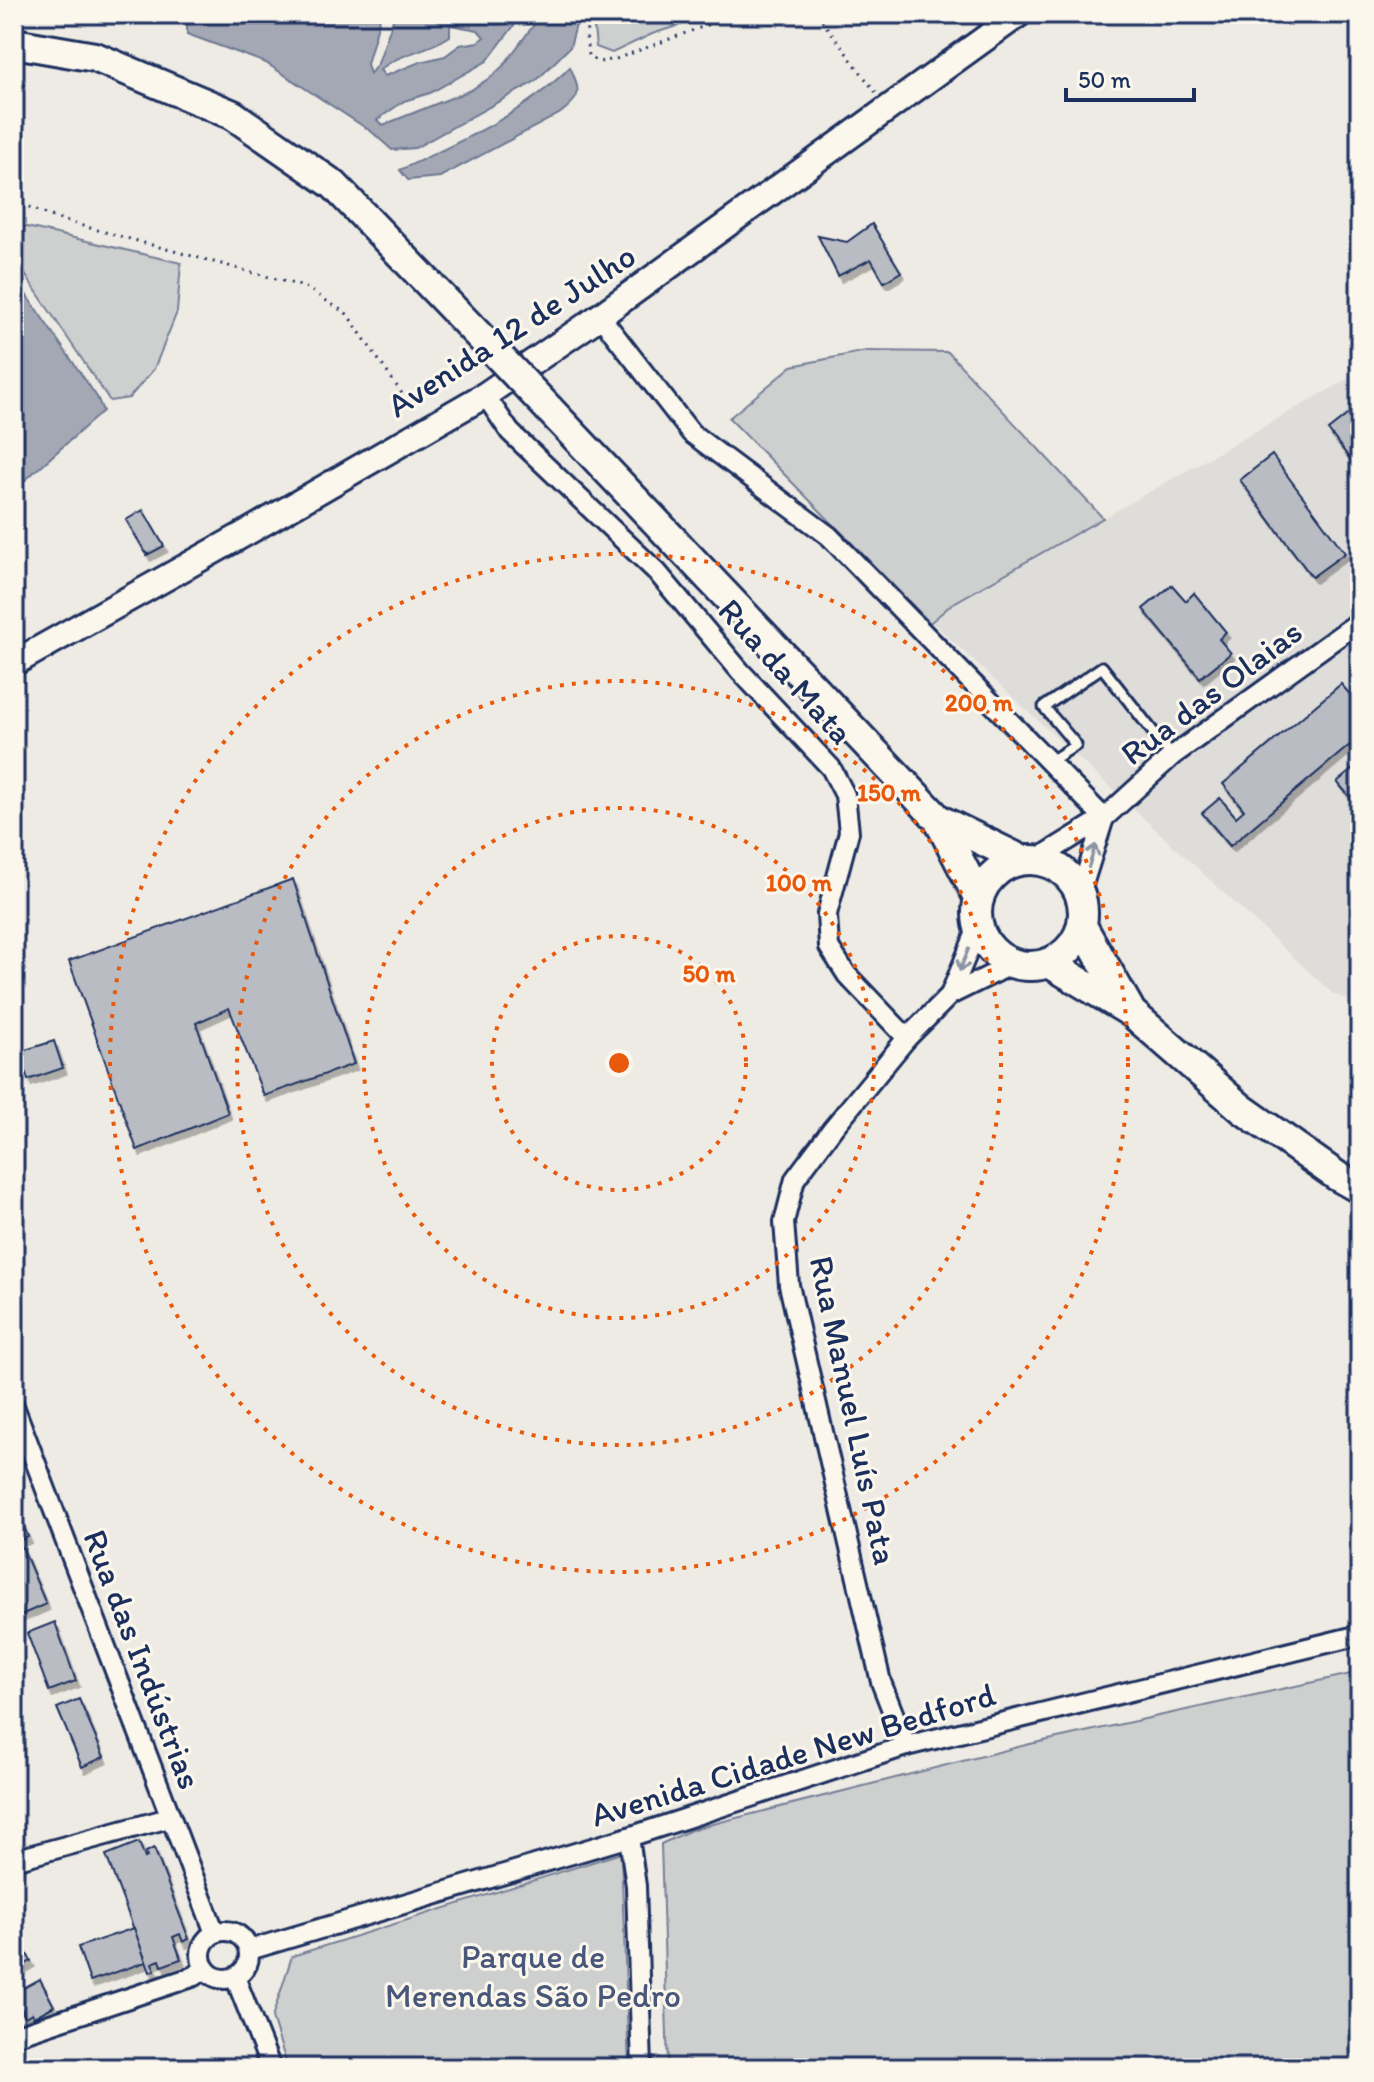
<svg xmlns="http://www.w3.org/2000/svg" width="1374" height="2082" font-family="Itim,sans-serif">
	<defs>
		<filter id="shadow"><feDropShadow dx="3.5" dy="6" stdDeviation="0" flood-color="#0004"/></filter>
	</defs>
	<rect width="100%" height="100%" fill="#eeebe4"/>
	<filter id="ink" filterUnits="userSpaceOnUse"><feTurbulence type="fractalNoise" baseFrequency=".0125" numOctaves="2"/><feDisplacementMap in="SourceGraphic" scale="16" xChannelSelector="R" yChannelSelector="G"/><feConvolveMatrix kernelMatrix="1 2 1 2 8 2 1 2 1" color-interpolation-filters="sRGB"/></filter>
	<g filter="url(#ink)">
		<!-- built -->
		<path fill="#deddda" d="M1360,372v633l-27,-11 -400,-371 19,-19z"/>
		<!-- green -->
		<g fill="#cecfcf" stroke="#747f96" stroke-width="2">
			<path d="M600,14h114l-62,20 -40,19 -16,-6 -2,-19z"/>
			<path d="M14,224l167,39 -4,49 -23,57 -25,29 -19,3 -96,-143z"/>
			<path d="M866,351l82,1 155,166 -151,86 -22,19 -201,-205 63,-52z"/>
			<path d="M1360,1672v396h-692l-7,-224 32,-15 337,-85z"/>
			<path d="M621,1853l8,215h-341l-16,-50 20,-62z"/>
		</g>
		<!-- water -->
		<g fill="#a3a8b4" stroke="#6d7892" stroke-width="2" fill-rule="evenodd">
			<path d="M187,14h194l-14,50 3,10 8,-11 17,-49h80l20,11 21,-2 -29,38 -57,32 -26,8 -27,19 6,5 88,-35 20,-13 12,-11 39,-52h37l-9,33 -34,34 -121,67 -23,2 -20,-18 -106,-69 -79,-29zM450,25l28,5 6,7 -6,5 -18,3 -15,11 -25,6 -35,14 -5,-6c18,-17 49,-19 70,-34z"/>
			<path d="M570,67c12,25 11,31 -11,47l-119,63 -32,3 -8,-10c59,-28 123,-55 170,-103z"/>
			<path d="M14,277l83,120 6,14 -89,79z"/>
		</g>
		<!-- building -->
		<g fill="#b9bcc3" stroke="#1b2f5e" stroke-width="2" filter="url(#shadow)">
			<path d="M872,224l29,48 -17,10 -13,-23 -33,17 -20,-40 29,6z"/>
			<path d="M1360,405v67l-32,-42z"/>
			<path d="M1272,455l73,98 -33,24 -72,-97z"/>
			<path d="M143,510l21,36 -17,9 -21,-35z"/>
			<path d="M1172,585l14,16 8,-8 32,39 -7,7 12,14 -31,25 -57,-69z"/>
			<path d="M1341,684l19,22v37l-3,-4 -127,107 -28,-33 18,-15 16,19 8,-7 -21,-26z"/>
			<path d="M1360,763v46l-23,-27z"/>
			<path d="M293,879l61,185 -90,32 -35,-88 -33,15 32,90 -91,37 -68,-189z"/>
			<path d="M54,1041l9,27 -35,12 -9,-28z"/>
			<path d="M14,1502l14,35 -14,6z"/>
			<path d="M22,1547l24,57 -25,11 -7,-16v-49z"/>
			<path d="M55,1622l21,59 -27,10 -22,-58z"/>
			<path d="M79,1699l25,58 -22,10 -25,-59z"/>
			<path d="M139,1842l6,16 2,-1 -1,-5 8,-4 35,91 -6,3 -3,-8 -7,3 8,22 -19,7 -2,-6 -8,3 3,7 -5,2 -44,-117z"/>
			<path d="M134,1928l12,34 -56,19 -12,-34z"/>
			<path d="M14,1933l17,28 -17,10z"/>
			<path d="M40,1979l14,27 -20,11 -2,-4 -7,4 -11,-24z"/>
		</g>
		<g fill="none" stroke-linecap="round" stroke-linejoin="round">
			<!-- lane casing -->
			<g stroke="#1b2f5e" stroke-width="15">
				<path id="lane" d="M1049,762l27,-17 -32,-38 58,-40 70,89"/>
			</g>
			<!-- street casing -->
			<g stroke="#1b2f5e" stroke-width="24">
				<g id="street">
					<path d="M600,316l91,117 138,103 275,282"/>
					<path d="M485,395l25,37 147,140 83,99 91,97 14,27 4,37 -22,82 2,33 18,28 60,63"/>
					<path d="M1036,860l68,-42 68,-62 188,-135"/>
					<path d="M1080,894l24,-76"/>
					<path d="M950,995l29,-70"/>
					<path d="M14,1406l201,527"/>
					<path d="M906,1746l-25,-64 -92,-397 -5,-63 11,-43 38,-51 74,-90 43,-43 65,-32"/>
					<path d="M629,1837l7,49 6,182"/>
					<path d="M14,1860l155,-42"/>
					<circle cx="225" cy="1955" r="24"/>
					<path d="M249,1950l380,-113 277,-91 454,-111"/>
					<path d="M235,1977l36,91"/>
					<path d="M14,2036l181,-60 10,-8"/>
				</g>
			</g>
			<!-- secondary casing -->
			<g stroke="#1b2f5e" stroke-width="30">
				<path id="secondary" d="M14,663l232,-130 239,-138 115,-79 419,-302"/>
			</g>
			<!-- primary casing -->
			<g stroke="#1b2f5e" stroke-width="34">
				<g id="primary">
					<path d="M14,43l81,14 138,58 101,70 152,158"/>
					<path d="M549,409l389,410 41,80"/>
					<path d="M938,819l84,41"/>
					<circle cx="1030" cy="913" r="53"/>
					<path d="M1082,926l47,82"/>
					<path d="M1049,963l83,50 110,96 95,67 23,13"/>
				</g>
			</g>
			<!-- path -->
			<g stroke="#1b2f5e" stroke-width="3" stroke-dasharray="2 6" stroke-linecap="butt">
				<path d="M591,14c-6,16 -6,28 -1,44l10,4 16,-3 121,-45"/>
				<path d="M817,14l60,80"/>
				<path d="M14,201l47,19 244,67 42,27 67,97"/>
			</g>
			<!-- lane -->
			<use href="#lane" stroke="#fbf7ec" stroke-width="9"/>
			<!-- street -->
			<use href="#street" stroke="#fbf7ec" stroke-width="18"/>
			<!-- secondary -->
			<use href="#secondary" stroke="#fbf7ec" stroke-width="24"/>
			<!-- primary -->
			<use href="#primary" stroke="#fbf7ec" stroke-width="28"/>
			<!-- primary-bridge casing -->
			<g stroke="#1b2f5e" stroke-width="34" stroke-linecap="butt">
				<path id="primary-bridge" d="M486,343l63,66"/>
			</g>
			<!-- primary-bridge -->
			<use href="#primary-bridge" stroke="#fbf7ec" stroke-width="28"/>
		</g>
		<!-- one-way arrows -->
		<defs><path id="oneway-shaft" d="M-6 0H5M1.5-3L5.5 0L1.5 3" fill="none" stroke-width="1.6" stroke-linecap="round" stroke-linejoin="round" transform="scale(2)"/></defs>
		<g stroke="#8b93a5">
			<use href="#oneway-shaft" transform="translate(1092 856) rotate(-73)"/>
			<use href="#oneway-shaft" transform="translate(964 960) rotate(112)"/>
		</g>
	</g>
	<!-- distance rings -->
	<g fill="none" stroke="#e8590c" stroke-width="4" stroke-dasharray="4 8">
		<circle cx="619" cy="1063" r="127"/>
		<circle cx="619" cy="1063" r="255"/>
		<circle cx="619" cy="1063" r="382"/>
		<circle cx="619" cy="1063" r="509"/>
	</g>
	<g text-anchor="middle" stroke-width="6" stroke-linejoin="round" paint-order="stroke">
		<!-- street labels -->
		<g font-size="34" fill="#1b2f5e" stroke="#fbf7ec">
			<text transform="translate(511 330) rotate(-33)" y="12">Avenida 12 de Julho</text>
			<text transform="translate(786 671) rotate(48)" y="12">Rua da Mata</text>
			<text transform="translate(1211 692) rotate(-37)" y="12">Rua das Olaias</text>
			<text transform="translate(854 1410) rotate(78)" y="12">Rua Manuel Luís Pata</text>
			<text transform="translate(143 1659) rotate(69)" y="12">Rua das Indústrias</text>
			<text transform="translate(793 1754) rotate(-17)" y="12">Avenida Cidade New Bedford</text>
		</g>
		<!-- park labels -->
		<g font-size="34" fill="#48577a" stroke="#fbf7ec">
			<text x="533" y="1968">Parque de<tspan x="533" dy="39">Merendas São Pedro</tspan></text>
		</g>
	</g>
	<circle cx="619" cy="1063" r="12" fill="#e8590c" stroke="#fbf7ec" stroke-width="4"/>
	<g font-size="24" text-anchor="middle" font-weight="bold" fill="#e8590c" stroke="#fbf7ec" stroke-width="6" stroke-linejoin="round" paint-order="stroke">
		<text x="979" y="711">200 m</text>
		<text x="889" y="801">150 m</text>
		<text x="799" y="891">100 m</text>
		<text x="709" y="982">50 m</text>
	</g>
	<!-- margin -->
	<rect width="1374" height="2082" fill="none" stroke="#fbf7ec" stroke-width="48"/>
	<rect x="24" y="24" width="1326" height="2034" fill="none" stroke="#1b2f5e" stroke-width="3" filter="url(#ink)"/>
	<!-- scale -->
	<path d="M1066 88v12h128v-12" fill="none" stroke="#1b2f5e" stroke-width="4"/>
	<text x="1078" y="88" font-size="24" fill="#1b2f5e" stroke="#fbf7ec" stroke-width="6" paint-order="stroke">50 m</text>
</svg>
